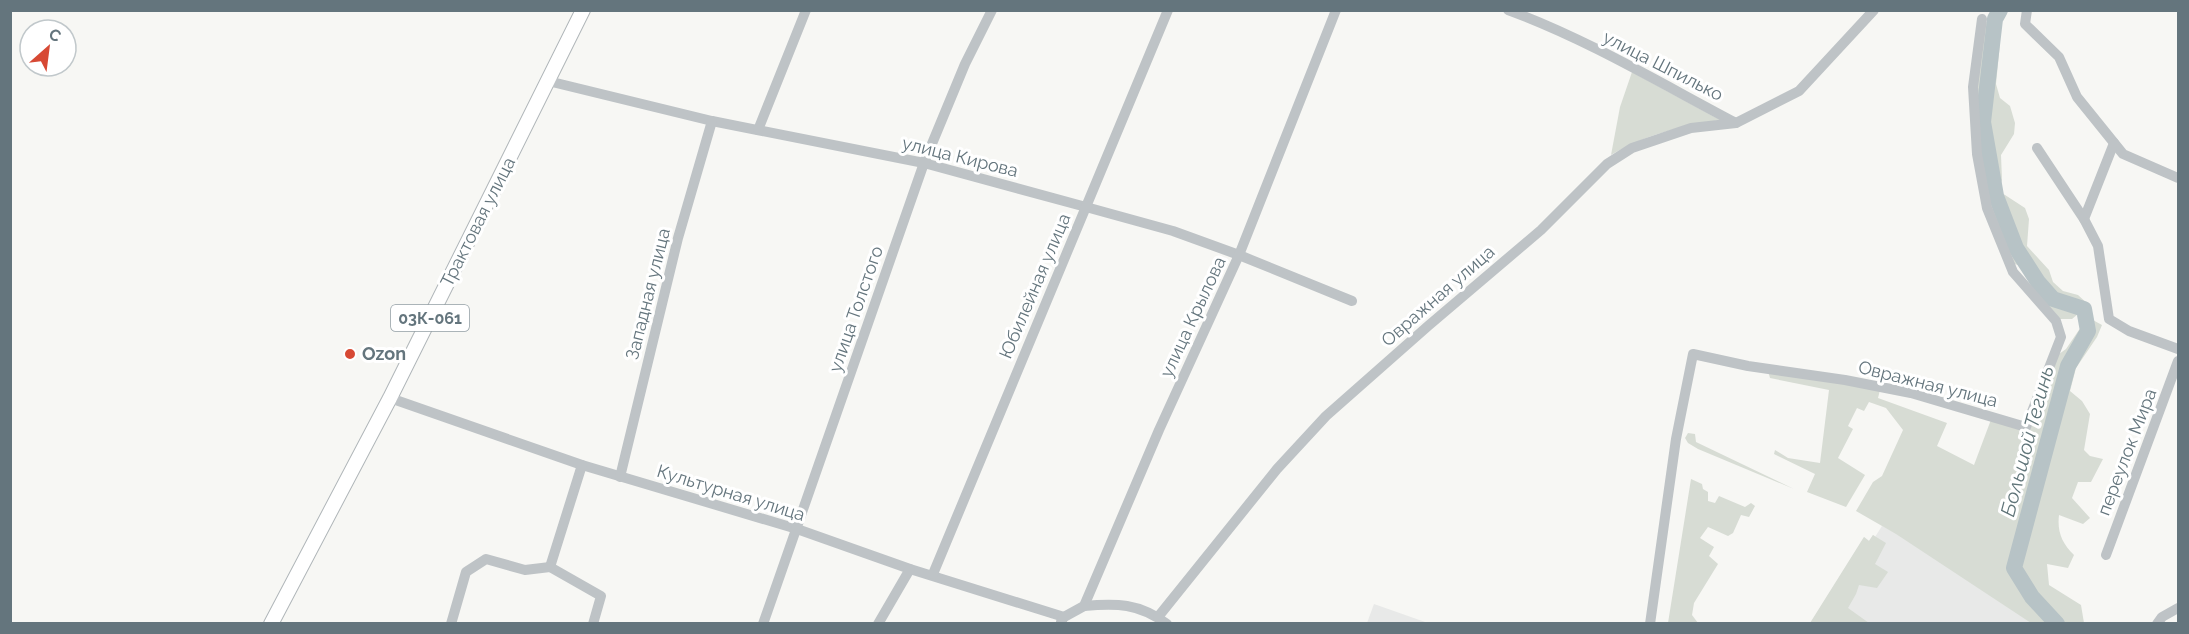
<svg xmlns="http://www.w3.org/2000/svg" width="2189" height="634" font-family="Raleway,sans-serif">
	<rect width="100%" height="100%" fill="#f7f7f4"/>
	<!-- built -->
	<g fill="#e8e9e8">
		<path d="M1882,526l14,7 138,90 -224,1 54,-87 5,4 4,-6 2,2z"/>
		<path d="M1374,604l54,19h-61z"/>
	</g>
	<!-- green -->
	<g fill="#d7dcd4">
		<path d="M1986,22l7,2 -2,12 9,7 -4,41 4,14 10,8 5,17 -1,11 -13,21 1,25 -2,8 -12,-8 -3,-7 -5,-31 -4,-59z"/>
		<path d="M1632,72l88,48c-40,7 -74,14 -109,35l9,-48z"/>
		<path d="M2002,193l23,15 4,11 -2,27 22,24 4,12 10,9 15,4 11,10 -17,14h-14l-20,-21 -15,-32 -9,-2 -5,-17 -19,-37 3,-8z"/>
		<path d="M2091,319l11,6 -5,12 -21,31 -6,23 12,10 8,13 -6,36 6,6 13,3 -12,23h-13l-6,16 18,20 -7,6 -24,-9c-2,17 3,28 15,40l-6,13 -21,-4 2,21 32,20 3,18h-53l-135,-89 -40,-23 17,-29 9,-6 21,-46 -17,-22 -17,-6 -5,9 -7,-3 -9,18 5,3 -15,29 27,17 -19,32 -39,-15 8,-18 -41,-20 1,-4 13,8 32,5 9,-73 -59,-12 -2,-7 112,19 -2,8 69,25 -10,23 37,19 18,-48 34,10 24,-36 -6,-11 8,-21 14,-10 15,-22z"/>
		<path d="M1688,433l7,1 1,8 98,47 -96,-40 -10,-6 -3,-5z"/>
		<path d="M1691,479l11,5 1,5 5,3v9l7,2 4,-7 26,11 6,-4 4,3 -6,11 -8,-2 -8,18 -5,3 -20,-9 -8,11 14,9 -5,9 9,8 -24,39 -2,12 6,8h-30z"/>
		<path d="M1873,535l13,8 -11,21 13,8 -11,16 -18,-3 -3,9 -8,14 21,15h-59l54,-86 5,4z"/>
	</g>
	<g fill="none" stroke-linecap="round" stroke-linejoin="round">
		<!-- river -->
		<path stroke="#b7c3c6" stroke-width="16" d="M2000,10l-5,9 -12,103 13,74 20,52 22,34 15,17 31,10 4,22 -20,35 -54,202 18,29 25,27"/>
		<!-- major casing -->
		<g stroke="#b0b6b9" stroke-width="16">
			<path id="major" d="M271,624l119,-226 193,-388"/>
		</g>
		<!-- minor -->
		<g stroke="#bec3c6" stroke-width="10">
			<path d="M1508,10c79,29 154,74 228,113"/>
			<path d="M2027,10l-2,14 34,33 18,40 46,57 55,24"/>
			<path d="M548,81l164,40 212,42 162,44 87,24 66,24 113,46"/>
			<path d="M758,130l48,-120"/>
			<path d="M2037,148l47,71 14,27 11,73 20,12 49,18"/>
			<path d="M2084,219l30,-76"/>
			<path d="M390,398l192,67 215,64 113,40 154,48"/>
			<path d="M582,465l-32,102 51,29 -8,28"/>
			<path d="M620,477l58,-239 34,-117"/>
			<path d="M2106,555l72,-194"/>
			<path d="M933,574l235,-564"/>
			<path d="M1084,606c32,-3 55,-3 83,18"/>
			<path d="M1158,617l119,-148 49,-53 102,-90 113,-96 66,-66 25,-16 59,-20 45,-5 63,-32 75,-81"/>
			<path d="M1061,622l3,-5 20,-11 75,-176 80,-175 97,-245"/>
			<path d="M451,624l15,-52 20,-13 39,11 25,-3"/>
			<path d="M763,624l161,-461 41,-99 27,-54"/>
			<path d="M878,624l32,-55"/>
			<path d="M1650,624l26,-185 17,-85 55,12 97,14 66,13 115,34 35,-90 -5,-16 -43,-49 -26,-64 -10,-54 -4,-67 9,-68"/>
			<path d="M2157,624l5,-7 16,-9"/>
		</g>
		<!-- major -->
		<use href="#major" stroke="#fff" stroke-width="14"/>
	</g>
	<!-- markers -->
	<circle fill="#d74934" stroke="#fff" stroke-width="2" cx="350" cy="354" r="6"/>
	<g text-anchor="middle" stroke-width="6" stroke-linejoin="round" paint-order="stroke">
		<!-- shield labels -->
		<rect fill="#fff" stroke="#929ea4" stroke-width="1.5" x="391" y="305" width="78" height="26" rx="4.5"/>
		<g font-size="16" font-weight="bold" fill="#64757d">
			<text x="430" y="324">03К-061</text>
		</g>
		<!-- street labels -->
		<g font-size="18" fill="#64757d" stroke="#fff">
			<text transform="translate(1663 66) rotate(27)" y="6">улица Шпилько</text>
			<text transform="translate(960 157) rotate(14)" y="6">улица Кирова</text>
			<text transform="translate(478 222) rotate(-63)" y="6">Трактовая улица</text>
			<text transform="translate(1035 286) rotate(-67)" y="6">Юбилейная улица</text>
			<text transform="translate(648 294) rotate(-76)" y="6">Западная улица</text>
			<text transform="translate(1438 296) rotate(-41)" y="6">Овражная улица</text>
			<text transform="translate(856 309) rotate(-71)" y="6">улица Толстого</text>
			<text transform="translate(1193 317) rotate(-65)" y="6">улица Крылова</text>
			<text transform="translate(1928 384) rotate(14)" y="6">Овражная улица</text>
			<text transform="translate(2127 452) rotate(-69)" y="6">переулок Мира</text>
			<text transform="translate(731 493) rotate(17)" y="6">Культурная улица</text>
		</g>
		<!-- poi labels -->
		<g font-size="18" font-weight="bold" fill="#64757d" stroke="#fff" text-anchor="start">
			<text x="362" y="360">Ozon</text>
		</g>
		<!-- water labels -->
		<g font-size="20" font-style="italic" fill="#5f7478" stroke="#fff">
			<text transform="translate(2027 441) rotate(-75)" y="7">Большой Тегинь</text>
		</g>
	</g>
	<!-- border -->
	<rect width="2189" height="634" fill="none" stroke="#64757d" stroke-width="24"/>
	<!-- north arrow -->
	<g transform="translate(48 48) rotate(28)"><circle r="28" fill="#ffffff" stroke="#c1c8cb" stroke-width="1.5"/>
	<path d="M0-4.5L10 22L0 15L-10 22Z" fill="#d74934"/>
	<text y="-9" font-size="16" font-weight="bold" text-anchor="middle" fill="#64757d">С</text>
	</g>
</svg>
